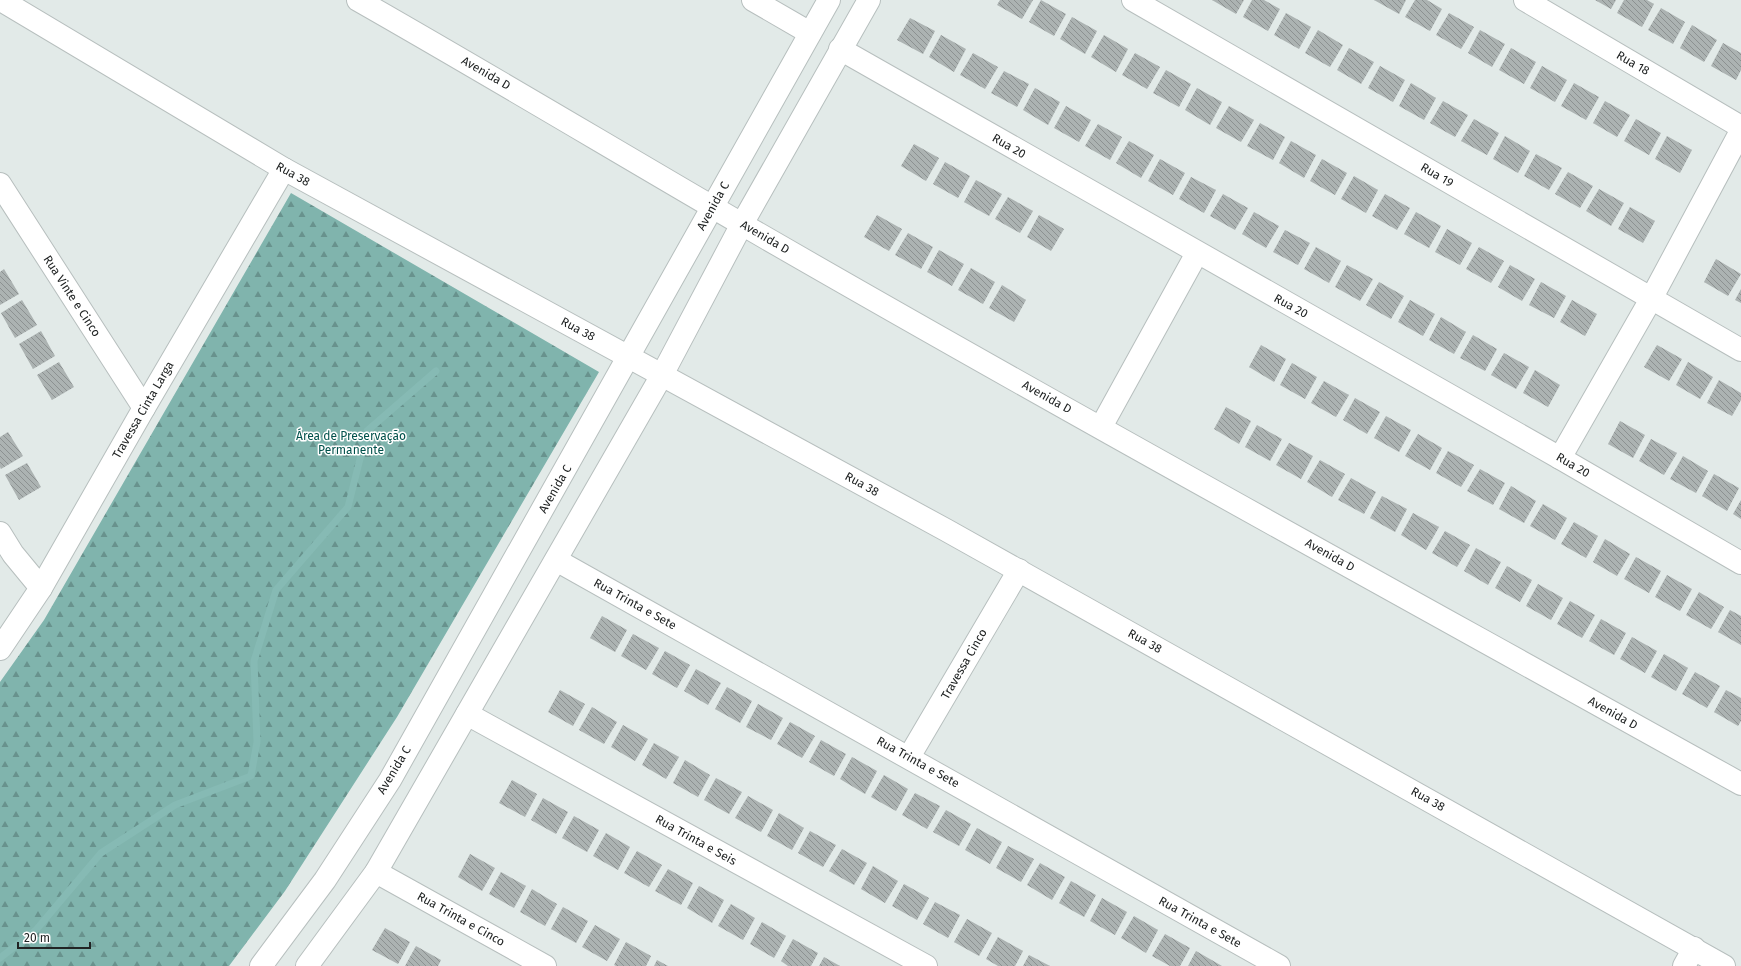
<svg xmlns="http://www.w3.org/2000/svg" width="1741" height="966" font-family="'Fira Sans',sans-serif">
	<defs>
		<pattern id="forest-firs" width="22" height="20" patternUnits="userSpaceOnUse"><rect width="22" height="20" fill="#80b4ad"/><path d="M5 1l3.5 6h-7zM16 11l3.5 6h-7z" fill="#68928d"/></pattern>
		<pattern id="building-back-hatch" width="6" height="6" patternUnits="userSpaceOnUse"><rect width="6" height="6" fill="#acb3b2"/><path d="M-1 5l2 2M0 0l6 6M5-1l2 2" fill="none" stroke="#8c9191"/></pattern>
	</defs>
	<rect width="100%" height="100%" fill="#e2eae8"/>
	<!-- forest -->
	<path fill="url(#forest-firs)" d="M291,193l308,179 -202,345 -112,174 -56,75h-229v-284l44,-62z"/>
	<g fill="none" stroke-linecap="round" stroke-linejoin="round">
		<!-- stream -->
		<path stroke="#86bab4" stroke-width="7" d="M0,958l36,-28 65,-77 74,-48 76,-29 6,-34 -3,-81 22,-71 72,-83 19,-76 69,-60"/>
	</g>
	<!-- building -->
	<g fill="url(#building-back-hatch)">
		<path d="M1000,0h33l-11,19 -25,-14z"/>
		<path d="M1041,0l25,14 -12,22 -25,-14z"/>
		<path d="M1212,0h32l-8,14z"/>
		<path d="M1252,0h12l16,9 -12,22 -25,-14z"/>
		<path d="M1374,0h32l-7,14z"/>
		<path d="M1415,0h12l15,9 -12,22 -25,-14z"/>
		<path d="M1595,0h21l-5,9z"/>
		<path d="M1624,0h23l7,4 -12,23 -25,-14z"/>
		<path d="M1661,8l24,14 -12,22 -25,-14z"/>
		<path d="M1286,13l25,14 -12,22 -25,-14z"/>
		<path d="M1449,13l25,14 -13,22 -25,-14z"/>
		<path d="M1072,17l25,14 -12,23 -25,-15z"/>
		<path d="M910,18l25,13 -12,23 -26,-14z"/>
		<path d="M1692,25l25,15 -13,22 -24,-14z"/>
		<path d="M1318,30l25,15 -13,22 -25,-14z"/>
		<path d="M1480,30l25,14 -13,23 -24,-14z"/>
		<path d="M941,35l25,14 -12,23 -25,-15z"/>
		<path d="M1104,35l24,14 -12,23 -25,-15z"/>
		<path d="M1723,43l18,10v17l-5,10 -25,-14z"/>
		<path d="M1349,48l25,14 -13,22 -24,-14z"/>
		<path d="M1511,48l25,14 -12,22 -25,-14z"/>
		<path d="M973,53l25,14 -13,22 -25,-14z"/>
		<path d="M1135,53l25,14 -13,22 -25,-14z"/>
		<path d="M1380,66l25,14 -12,22 -25,-14z"/>
		<path d="M1542,66l25,14 -12,22 -25,-14z"/>
		<path d="M1166,70l25,14 -12,23 -26,-14z"/>
		<path d="M1004,71l25,13 -12,23 -26,-14z"/>
		<path d="M1411,83l25,15 -12,22 -25,-14z"/>
		<path d="M1574,83l25,14 -13,23 -25,-14z"/>
		<path d="M1035,88l25,14 -12,23 -25,-15z"/>
		<path d="M1197,88l25,14 -12,23 -25,-15z"/>
		<path d="M1443,101l25,14 -13,22 -25,-14z"/>
		<path d="M1605,101l25,14 -13,22 -24,-14z"/>
		<path d="M1066,106l25,14 -12,22 -25,-14z"/>
		<path d="M1229,106l25,14 -13,22 -25,-14z"/>
		<path d="M1474,119l25,14 -12,22 -26,-14z"/>
		<path d="M1636,119l25,14 -12,22 -25,-14z"/>
		<path d="M1260,123l25,14 -12,23 -26,-14z"/>
		<path d="M1098,124l24,13 -12,23 -25,-14z"/>
		<path d="M1505,136l25,15 -12,22 -25,-14z"/>
		<path d="M1667,136l25,14 -12,23 -25,-14z"/>
		<path d="M1129,141l25,14 -13,23 -25,-15z"/>
		<path d="M1291,141l25,14 -12,23 -25,-15z"/>
		<path d="M914,144l25,14 -13,23 -25,-15z"/>
		<path d="M1536,154l26,14 -13,22 -25,-14z"/>
		<path d="M1160,159l25,14 -12,22 -25,-14z"/>
		<path d="M1322,159l25,14 -12,22 -25,-14z"/>
		<path d="M945,162l25,14 -12,22 -25,-14z"/>
		<path d="M1568,172l25,14 -13,22 -25,-14z"/>
		<path d="M1354,176l24,14 -12,23 -25,-14z"/>
		<path d="M1191,177l25,13 -12,23 -25,-14z"/>
		<path d="M976,180l26,14 -13,22 -25,-14z"/>
		<path d="M1599,189l25,14 -13,23 -25,-15z"/>
		<path d="M1223,194l25,14 -13,22 -25,-14z"/>
		<path d="M1385,194l25,14 -13,22 -25,-14z"/>
		<path d="M1008,197l25,14 -13,22 -25,-14z"/>
		<path d="M1630,207l25,14 -12,22 -25,-14z"/>
		<path d="M1254,212l25,14 -13,22 -24,-14z"/>
		<path d="M1416,212l25,14 -12,22 -25,-14z"/>
		<path d="M877,215l25,14 -13,22 -25,-14z"/>
		<path d="M1039,215l25,14 -13,22 -24,-14z"/>
		<path d="M1447,229l25,14 -12,22 -25,-13z"/>
		<path d="M1285,230l25,13 -12,22 -25,-13z"/>
		<path d="M908,233l25,14 -12,22 -26,-14z"/>
		<path d="M1316,247l25,14 -12,22 -25,-14z"/>
		<path d="M1479,247l25,14 -13,22 -25,-14z"/>
		<path d="M939,250l25,14 -12,22 -25,-14z"/>
		<path d="M1716,259l25,15 -13,22 -24,-14z"/>
		<path d="M1347,265l26,14 -13,22 -25,-14z"/>
		<path d="M1510,265l25,14 -13,22 -24,-14z"/>
		<path d="M971,268l24,14 -12,22 -25,-14z"/>
		<path d="M4,269l15,25 -19,11v-33z"/>
		<path d="M1379,282l25,14 -13,23 -25,-14z"/>
		<path d="M1541,282l25,14 -12,22 -25,-13z"/>
		<path d="M1002,285l24,15 -12,22 -25,-14z"/>
		<path d="M1741,289v14l-6,-3z"/>
		<path d="M22,300l15,25 -22,13 -14,-25z"/>
		<path d="M1410,300l25,14 -12,22 -25,-14z"/>
		<path d="M1572,300l25,14 -12,22 -25,-14z"/>
		<path d="M1441,317l25,15 -12,22 -25,-14z"/>
		<path d="M41,331l14,25 -22,13 -14,-25z"/>
		<path d="M1473,335l24,14 -12,22 -25,-13z"/>
		<path d="M1261,345l25,14 -12,23 -25,-15z"/>
		<path d="M1657,345l25,14 -13,22 -25,-14z"/>
		<path d="M1504,353l25,14 -13,22 -25,-14z"/>
		<path d="M59,362l15,25 -22,13 -15,-25z"/>
		<path d="M1688,362l25,15 -13,22 -24,-14z"/>
		<path d="M1292,363l25,14 -12,22 -25,-14z"/>
		<path d="M1535,370l25,15 -12,22 -25,-14z"/>
		<path d="M1719,380l22,13v7l-9,16 -25,-13z"/>
		<path d="M1324,381l25,14 -13,22 -25,-14z"/>
		<path d="M1355,398l25,14 -13,22 -24,-14z"/>
		<path d="M1226,407l25,14 -12,23 -25,-15z"/>
		<path d="M1386,416l25,14 -12,22 -25,-14z"/>
		<path d="M1620,421l25,14 -12,23 -25,-14z"/>
		<path d="M1257,425l25,14 -12,22 -25,-14z"/>
		<path d="M8,432l15,24 -22,13 -1,-2v-30z"/>
		<path d="M1418,434l24,14 -12,22 -25,-14z"/>
		<path d="M1651,439l26,14 -13,22 -25,-14z"/>
		<path d="M1289,443l24,13 -12,23 -25,-14z"/>
		<path d="M1448,451l26,14 -13,22 -25,-14z"/>
		<path d="M1683,456l25,15 -12,22 -26,-14z"/>
		<path d="M1320,460l25,14 -13,23 -25,-15z"/>
		<path d="M27,463l14,24 -22,13 -14,-25z"/>
		<path d="M1480,469l25,14 -12,22 -26,-14z"/>
		<path d="M1714,474l25,14 -12,23 -25,-15z"/>
		<path d="M1351,478l25,14 -12,22 -26,-14z"/>
		<path d="M1511,486l25,15 -12,22 -25,-14z"/>
		<path d="M1382,496l25,13 -12,23 -25,-14z"/>
		<path d="M1741,500v19l-8,-5z"/>
		<path d="M1543,504l24,14 -12,22 -25,-14z"/>
		<path d="M1413,513l26,14 -13,23 -25,-15z"/>
		<path d="M1574,522l24,14 -12,22 -25,-14z"/>
		<path d="M1445,531l25,14 -13,22 -25,-14z"/>
		<path d="M1605,539l25,15 -13,22 -24,-14z"/>
		<path d="M1476,548l25,14 -13,23 -24,-14z"/>
		<path d="M1636,557l25,14 -12,22 -25,-14z"/>
		<path d="M1507,566l25,14 -12,22 -25,-14z"/>
		<path d="M1667,575l25,14 -12,22 -25,-14z"/>
		<path d="M1538,584l25,14 -12,22 -25,-14z"/>
		<path d="M1699,592l25,15 -13,22 -25,-14z"/>
		<path d="M1570,601l25,14 -13,23 -25,-14z"/>
		<path d="M1730,610l11,6v29l-23,-13z"/>
		<path d="M602,616l25,14 -12,22 -25,-14z"/>
		<path d="M1601,619l25,14 -12,22 -25,-14z"/>
		<path d="M633,634l26,14 -13,22 -25,-14z"/>
		<path d="M1632,637l25,14 -12,22 -25,-14z"/>
		<path d="M665,651l25,14 -13,23 -25,-14z"/>
		<path d="M1664,654l24,14 -12,23 -25,-14z"/>
		<path d="M696,669l25,14 -13,22 -24,-14z"/>
		<path d="M1695,672l25,14 -13,22 -25,-14z"/>
		<path d="M727,687l25,14 -12,22 -25,-14z"/>
		<path d="M560,690l25,14 -12,22 -25,-14z"/>
		<path d="M1726,690l15,8v23l-3,5 -24,-14z"/>
		<path d="M758,704l25,14 -12,22 -25,-13z"/>
		<path d="M592,707l25,15 -13,22 -25,-14z"/>
		<path d="M790,722l25,14 -13,22 -25,-14z"/>
		<path d="M623,725l25,14 -13,22 -24,-14z"/>
		<path d="M821,740l25,14 -12,22 -25,-14z"/>
		<path d="M654,743l25,14 -13,22 -24,-14z"/>
		<path d="M852,757l25,14 -12,23 -25,-15z"/>
		<path d="M685,760l25,15 -12,22 -25,-14z"/>
		<path d="M884,775l24,14 -12,22 -25,-14z"/>
		<path d="M716,778l26,14 -13,22 -25,-14z"/>
		<path d="M512,780l25,14 -12,23 -26,-14z"/>
		<path d="M915,793l25,13 -13,23 -25,-14z"/>
		<path d="M748,796l25,14 -12,22 -26,-14z"/>
		<path d="M543,798l25,14 -12,22 -25,-14z"/>
		<path d="M946,810l25,14 -12,22 -26,-14z"/>
		<path d="M779,813l25,15 -12,22 -25,-14z"/>
		<path d="M574,816l25,14 -12,22 -25,-14z"/>
		<path d="M977,828l25,14 -12,22 -25,-14z"/>
		<path d="M810,831l26,14 -13,22 -25,-14z"/>
		<path d="M606,833l24,14 -12,23 -25,-14z"/>
		<path d="M1008,846l26,13 -13,23 -25,-14z"/>
		<path d="M842,849l25,14 -13,22 -25,-14z"/>
		<path d="M637,851l25,14 -13,22 -25,-14z"/>
		<path d="M470,854l25,14 -13,23 -24,-14z"/>
		<path d="M1040,863l25,14 -13,23 -25,-15z"/>
		<path d="M873,866l25,15 -13,22 -24,-14z"/>
		<path d="M668,869l25,14 -12,22 -26,-14z"/>
		<path d="M501,872l25,14 -12,22 -25,-14z"/>
		<path d="M1071,881l25,14 -12,22 -25,-14z"/>
		<path d="M904,884l25,14 -12,22 -25,-14z"/>
		<path d="M699,886l25,14 -12,23 -25,-15z"/>
		<path d="M532,889l25,15 -12,22 -25,-14z"/>
		<path d="M1102,898l25,14 -12,23 -25,-14z"/>
		<path d="M935,902l25,13 -12,23 -25,-14z"/>
		<path d="M731,904l24,14 -12,22 -25,-14z"/>
		<path d="M563,907l25,14 -12,22 -25,-14z"/>
		<path d="M1134,916l24,14 -12,23 -25,-15z"/>
		<path d="M967,919l25,14 -13,23 -25,-14z"/>
		<path d="M762,922l24,14 -12,22 -24,-14z"/>
		<path d="M595,925l25,14 -13,22 -25,-14z"/>
		<path d="M385,928l25,14 -12,22 -26,-14z"/>
		<path d="M1165,934l25,14 -10,18h-10l-18,-10z"/>
		<path d="M998,937l25,14 -8,15h-17l-12,-7z"/>
		<path d="M793,939l25,14 -7,13h-23l-7,-5z"/>
		<path d="M626,942l25,14 -5,10h-30l-2,-1z"/>
		<path d="M416,946l25,14 -3,6h-33z"/>
		<path d="M1196,951l26,15h-34z"/>
		<path d="M1029,955l21,11h-27z"/>
		<path d="M824,957l16,9h-21z"/>
		<path d="M657,960l11,6h-14z"/>
	</g>
	<g fill="none" stroke-linecap="round" stroke-linejoin="round">
		<!-- street casing -->
		<g stroke="#b7bfbe" stroke-width="24">
			<g id="street">
				<path d="M753,0l57,33"/>
				<path d="M1133,0l608,350"/>
				<path d="M1525,0l216,127"/>
				<path d="M840,49l720,409 181,105"/>
				<path d="M0,184l144,224"/>
				<path d="M1101,427l96,-174"/>
				<path d="M1560,458l91,-159 90,-168"/>
				<path d="M0,533l13,21 28,34"/>
				<path d="M556,560l723,406"/>
				<path d="M0,649l41,-61 103,-180 140,-239"/>
				<path d="M467,714l459,252"/>
				<path d="M909,757l110,-187"/>
				<path d="M376,872l169,94"/>
				<path d="M1684,966l10,-18"/>
			</g>
		</g>
		<!-- secondary casing -->
		<g stroke="#b7bfbe" stroke-width="24">
			<g id="secondary">
				<path d="M1,0l283,169 662,361 778,436"/>
				<path d="M358,0c130,74 258,151 387,226 329,190 664,373 996,558"/>
				<path d="M261,966l64,-86 65,-100 439,-780"/>
				<path d="M307,966l69,-94 286,-497 80,-151 127,-224"/>
			</g>
		</g>
		<!-- street -->
		<use href="#street" stroke="#fff" stroke-width="22"/>
		<!-- secondary -->
		<use href="#secondary" stroke="#fff" stroke-width="22"/>
	</g>
	<g text-anchor="middle" stroke-width="3" stroke-linejoin="round" paint-order="stroke">
		<!-- street labels -->
		<g font-size="12" fill="#212424" stroke="#fff">
			<text transform="translate(1633 63) rotate(30)" y="4">Rua 18</text>
			<text transform="translate(486 73) rotate(30)" y="4">Avenida D</text>
			<text transform="translate(1009 146) rotate(30)" y="4">Rua 20</text>
			<text transform="translate(293 174) rotate(29)" y="4">Rua 38</text>
			<text transform="translate(1437 175) rotate(30)" y="4">Rua 19</text>
			<text transform="translate(713 206) rotate(-61)" y="4">Avenida C</text>
			<text transform="translate(765 237) rotate(30)" y="4">Avenida D</text>
			<text transform="translate(72 296) rotate(57)" y="4">Rua Vinte e Cinco</text>
			<text transform="translate(1291 306) rotate(29)" y="4">Rua 20</text>
			<text transform="translate(578 329) rotate(28)" y="4">Rua 38</text>
			<text transform="translate(1047 397) rotate(29)" y="4">Avenida D</text>
			<text transform="translate(143 410) rotate(-60)" y="4">Travessa Cinta Larga</text>
			<text transform="translate(1573 465) rotate(30)" y="4">Rua 20</text>
			<text transform="translate(862 484) rotate(29)" y="4">Rua 38</text>
			<text transform="translate(555 489) rotate(-60)" y="4">Avenida C</text>
			<text transform="translate(1330 555) rotate(29)" y="4">Avenida D</text>
			<text transform="translate(635 604) rotate(29)" y="4">Rua Trinta e Sete</text>
			<text transform="translate(1145 641) rotate(29)" y="4">Rua 38</text>
			<text transform="translate(964 664) rotate(-60)" y="4">Travessa Cinco</text>
			<text transform="translate(1613 713) rotate(29)" y="4">Avenida D</text>
			<text transform="translate(918 762) rotate(29)" y="4">Rua Trinta e Sete</text>
			<text transform="translate(394 770) rotate(-59)" y="4">Avenida C</text>
			<text transform="translate(1428 799) rotate(29)" y="4">Rua 38</text>
			<text transform="translate(696 840) rotate(29)" y="4">Rua Trinta e Seis</text>
			<text transform="translate(461 919) rotate(29)" y="4">Rua Trinta e Cinco</text>
			<text transform="translate(1200 922) rotate(29)" y="4">Rua Trinta e Sete</text>
		</g>
		<!-- park labels -->
		<g font-size="12" fill="#01514b" stroke="#fff">
			<text x="351" y="440">Área de Preservação<tspan x="351" dy="14">Permanente</tspan></text>
		</g>
	</g>
	<!-- scale -->
	<path d="M18 942v6h72v-6" fill="none" stroke="#212424" stroke-width="2"/>
	<text x="24" y="942" font-size="12" fill="#212424" stroke="#ffffff" stroke-width="3" paint-order="stroke">20 m</text>
</svg>
